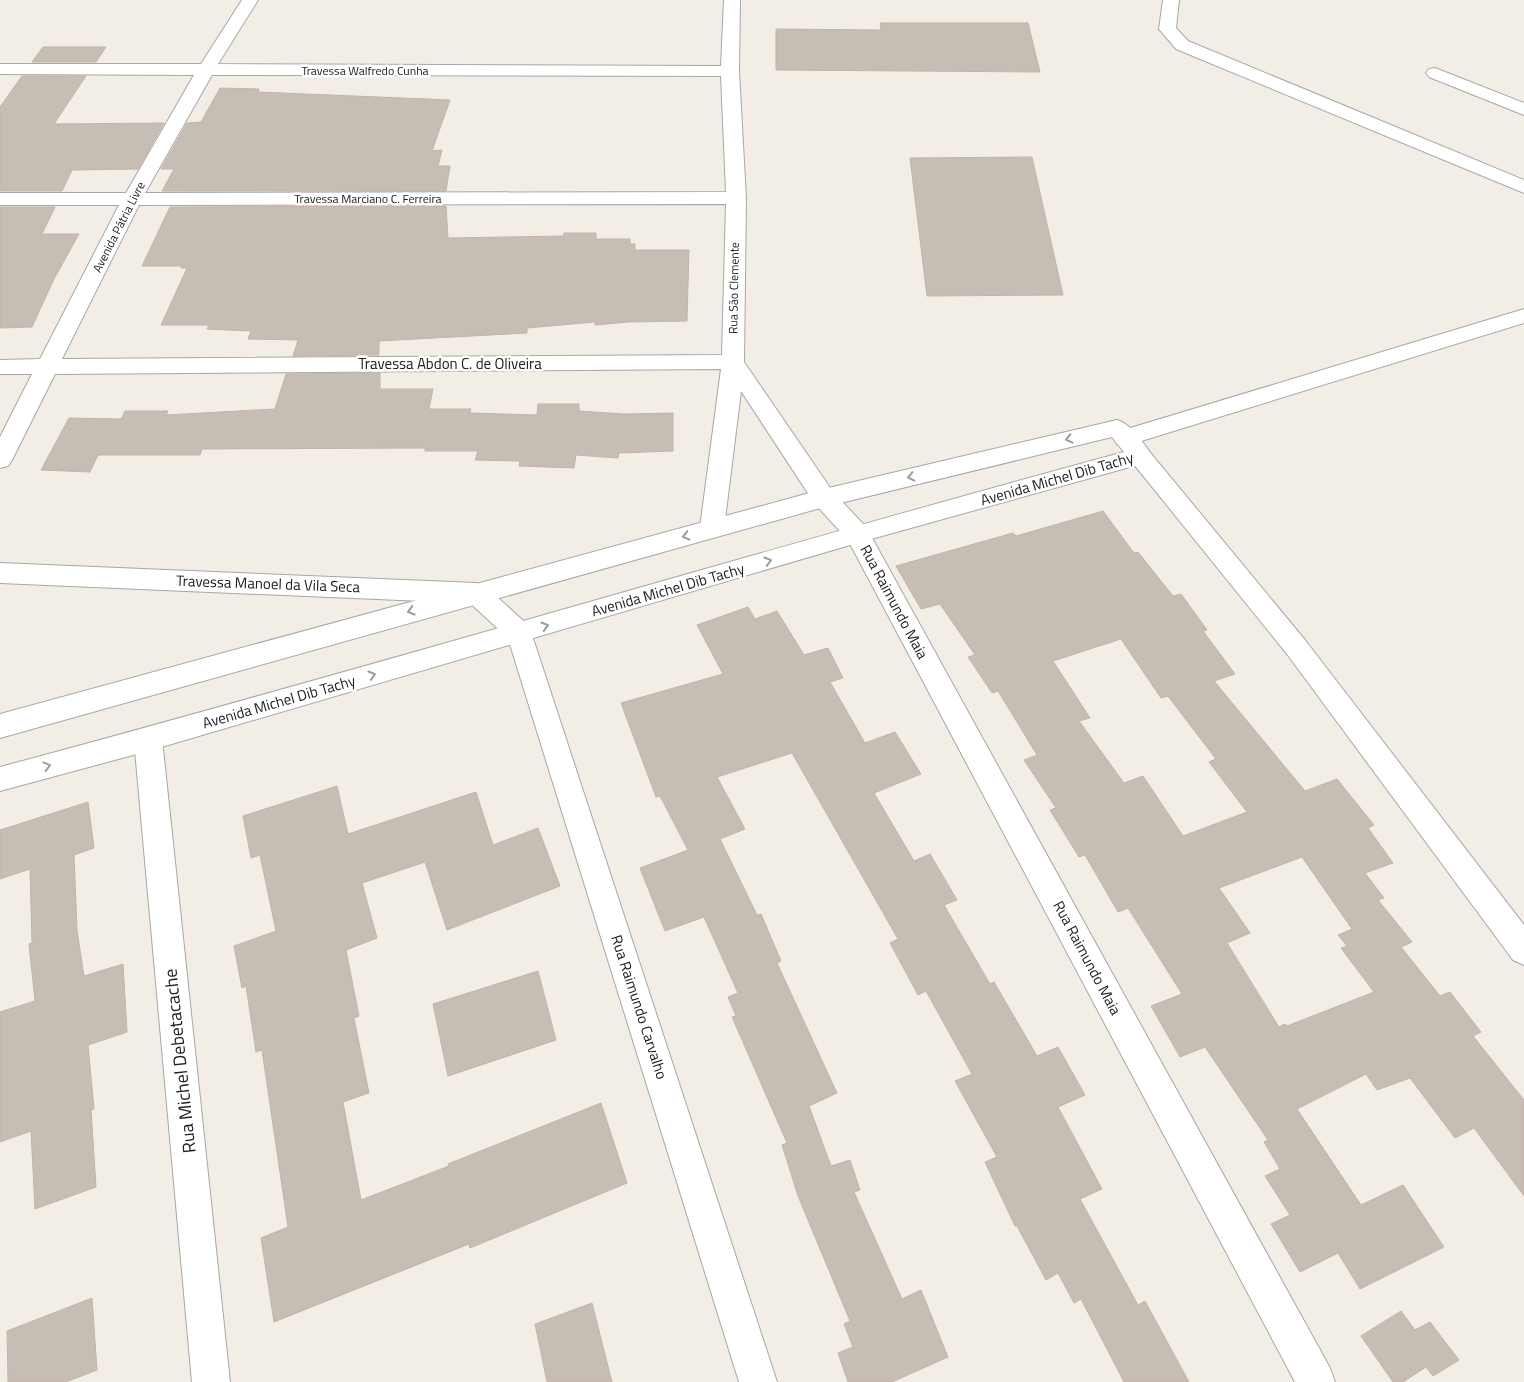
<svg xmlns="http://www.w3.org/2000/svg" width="1524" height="1382" font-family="'Titillium Web',sans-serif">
	<rect width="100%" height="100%" fill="#f2eee6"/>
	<!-- building -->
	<g fill="#c6bdb5" stroke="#c5b3a7" fill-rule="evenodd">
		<path d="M880,23h148l12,49 -264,-2v-41l105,1z"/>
		<path d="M43,47h63l-10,15h-64z"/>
		<path d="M22,76h64l-32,48 110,-1 -26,46 -66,1 -10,21h-62v-84z"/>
		<path d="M220,88l39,1 -1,3 192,8 -18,51 10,-1 -4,16h12l-4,25h-284l12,-22h-13l26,-46 14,-1z"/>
		<path d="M1032,157l31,138 -136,1 -17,-138z"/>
		<path d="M446,206l2,32 115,-2 1,-3h32v6h34v5h5v6h54l-2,71 -59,1 -33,3v-3l-68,6v5l-148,8v14l-86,1 5,-16 -50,-1 3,-8 -44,-2 2,-4h-48l26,-57h-6l1,-2h-40l28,-59z"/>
		<path d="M0,207h55l-13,27h37l-25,45 -22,48 -32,1z"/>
		<path d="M380,373v16h53l-4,20h42l-1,4 67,2 1,-11h41v7l45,3 49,-1v38l-54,2 -1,5 -42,-3 -2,13 -55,-2 1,-5 -45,-1 3,-9h-53v-3l-223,1 -2,6h-102l-8,17 -49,-2 28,-52 52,1 4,-8h43l-2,4 109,-6 11,-35z"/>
		<path d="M1103,511l31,42 4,-1 35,44 8,-2 26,36 -4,1 32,43 -21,7 91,110 32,-12 37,46 -6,3 25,35 -28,10 19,25 -6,2 34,42 -11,5 39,49 10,-4 31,40 -8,4 51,64v96l-50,-68 -19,10 -45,-60 -33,12 -11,-16 -69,35 64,96 42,-20 41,62 -84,42 -22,-36 -38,19 -29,-48 19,-9 -25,-39 15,-7 -16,-27 4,-2 -63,-93 -25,10 -29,-51 31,-12 -54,-86 -10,4 -33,-57 -6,2 -29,-47 6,-2 -32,-48 13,-5 -39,-64 -6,2 -24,-36 7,-2 -35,-51 -19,5 -25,-43 117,-33 3,3zM1121,639l40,59 7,-2 48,63 -7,3 38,50 -64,24 -40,-60 -19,7 -45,-62 11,-3 -37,-57zM1302,857l50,72 -14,6 9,11 -6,2 33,44 -87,34 -2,-2 -6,3 -52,-84 23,-10 -31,-45z"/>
		<path d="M748,607l7,12 22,-8 27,44 24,-7 15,30 -13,4 35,61 30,-11 26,42 -47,19 40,68 16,-7 27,46 -13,5 46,79 4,-2 43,74 21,-9 27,48 -27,12 44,82 -22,10 58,106 7,-4 44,81h-65l-43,-83 -7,4 -16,-30 -12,7 -29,-54h-2l-30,-64 12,-5 -42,-76 17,-7 -46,-83 -8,4 -28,-52 8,-4 -106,-186 -75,24 28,52 -25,10 37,76 4,-1 20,47 -4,2 60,130 -28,13 22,60 19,-6 10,30 -6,2 48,107 19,-9 27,67 -56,25h-44l-10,-29 15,-6 -9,-23 6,-3 -52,-125 -16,-51 5,-2 -55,-126 4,-1 -8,-19 10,-4 -34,-76 -39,14 -25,-63 48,-18 -28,-54 -4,1 -35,-94 102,-29 -26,-49z"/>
		<path d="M337,786l11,48 128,-42 17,53 45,-17 22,58 -113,44 -22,-68 -63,21 15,55 -31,12 13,66 -5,2 15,75 -26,9 18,98 88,-34 -1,-2 153,-61 26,80 -157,65 -1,-4 -195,78 -13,-84 27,-11 -26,-177 -6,2 -10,-66 -4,2 -8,-42 42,-15 -16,-76 -9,3 -8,-42z"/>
		<path d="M88,802l6,46 -20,7 3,75 7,46 39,-12 4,68 -39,13 6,64 -3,1 5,77 -61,22 -4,-78 -31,11v-130l35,-11 -6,-57 3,-1 -2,-74 -30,10v-49z"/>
		<path d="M538,971l18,69 -108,36 -15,-72z"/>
		<path d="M92,1298l5,72 -31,12h-58l-1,-51z"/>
		<path d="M592,1303l20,79h-65l-12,-58z"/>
		<path d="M1401,1311l14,19 15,-8 29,38 -26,16 -7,-9 -23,15h-10l-32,-46z"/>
	</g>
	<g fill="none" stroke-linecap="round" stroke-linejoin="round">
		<!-- minor casing -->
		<g stroke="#a7a7a7" stroke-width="2">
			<g id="minor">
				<path d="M242,0h16l-40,64 503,2 3,-66h16l-1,71 7,127 -2,164 89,130 33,35 464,841 5,14h-40l-447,-842 -33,-36 -74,-113 -17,137 -3,6 -9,3 -9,-3 -3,-6 21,-159 -666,5 -43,86 -4,6 -8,2v-31l32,-63h-32v-14l40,-1 79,-154h-119v-12h126l68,-118 -194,-1v-10h201zM212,75l509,1 5,116 -581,1zM726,204l-4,151 -660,4 77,-154z"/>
				<path d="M1163,0h16l-3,28 12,13 336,139v13l-348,-144 -17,-20z"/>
				<path d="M1435,68l89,35v12l-95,-38 -3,-4 3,-4z"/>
				<path d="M1524,309v14l-399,123 -8,-2 -4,-6 4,-6z"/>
				<path d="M1140,448l8,2 157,190 219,285v40l-11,-5 -226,-306 -155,-192 -4,-6 4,-6z"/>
				<path d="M0,563l476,20 9,3 44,40 248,756h-38l-231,-744 -38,-35 -470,-20z"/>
				<path d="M148,727l10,4 4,8 68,643h-38l-58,-643 4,-8z"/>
			</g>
		</g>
		<!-- tertiary casing -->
		<g stroke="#a7a7a7" stroke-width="2">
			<path id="tertiary" d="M1117,420c14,4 27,23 35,36l-4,6 -291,81 -709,208 -148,40v-24c376,-101 748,-213 1124,-315l-12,-15 -288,70 -824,231v-24l824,-225z"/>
		</g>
		<!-- minor -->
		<use href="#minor" fill="#fff" fill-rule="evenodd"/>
		<!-- tertiary -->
		<use href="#tertiary" fill="#fff" fill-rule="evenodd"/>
	</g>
	<!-- one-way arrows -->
	<defs><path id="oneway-chevron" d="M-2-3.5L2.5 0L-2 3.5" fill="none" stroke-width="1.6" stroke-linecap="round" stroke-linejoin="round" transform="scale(1.25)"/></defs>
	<g stroke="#9b9b9b">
		<use href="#oneway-chevron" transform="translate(1069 439) rotate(167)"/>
		<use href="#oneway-chevron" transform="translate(911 477) rotate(167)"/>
		<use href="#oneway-chevron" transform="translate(686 536) rotate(165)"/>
		<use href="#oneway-chevron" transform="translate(768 561) rotate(-16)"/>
		<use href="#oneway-chevron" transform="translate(411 611) rotate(164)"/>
		<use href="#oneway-chevron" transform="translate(545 626) rotate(-16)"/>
		<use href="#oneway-chevron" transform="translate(372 675) rotate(-16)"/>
		<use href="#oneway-chevron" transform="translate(47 766) rotate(-15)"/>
	</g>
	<g text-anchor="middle" stroke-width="5" stroke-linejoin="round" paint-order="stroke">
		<!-- far-street labels -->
		<g font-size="12" fill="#202020" stroke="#fff">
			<text x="365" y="75">Travessa Walfredo Cunha</text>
			<text x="368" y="203">Travessa Marciano C. Ferreira</text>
			<text transform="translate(119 227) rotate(-63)" y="4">Avenida Pátria Livre</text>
			<text transform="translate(734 288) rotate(-89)" y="4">Rua São Clemente</text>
		</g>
		<!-- street labels -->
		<g font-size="15" fill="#202020" stroke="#fff">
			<text x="450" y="369">Travessa Abdon C. de Oliveira</text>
			<text transform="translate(1057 479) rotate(-16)" y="5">Avenida Michel Dib Tachy</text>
			<text transform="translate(268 584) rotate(2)" y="5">Travessa Manoel da Vila Seca</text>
			<text transform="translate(668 590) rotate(-16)" y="5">Avenida Michel Dib Tachy</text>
			<text transform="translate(894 602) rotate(62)" y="5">Rua Raimundo Maia</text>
			<text transform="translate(279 702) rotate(-16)" y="5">Avenida Michel Dib Tachy</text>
			<text transform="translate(1087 958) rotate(62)" y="5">Rua Raimundo Maia</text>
			<text transform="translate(639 1007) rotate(72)" y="5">Rua Raimundo Carvalho</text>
		</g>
		<!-- near-street labels -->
		<g font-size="18" fill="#202020" stroke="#fff">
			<text transform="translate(180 1061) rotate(-96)" y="6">Rua Michel Debetacache</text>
		</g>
	</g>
</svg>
